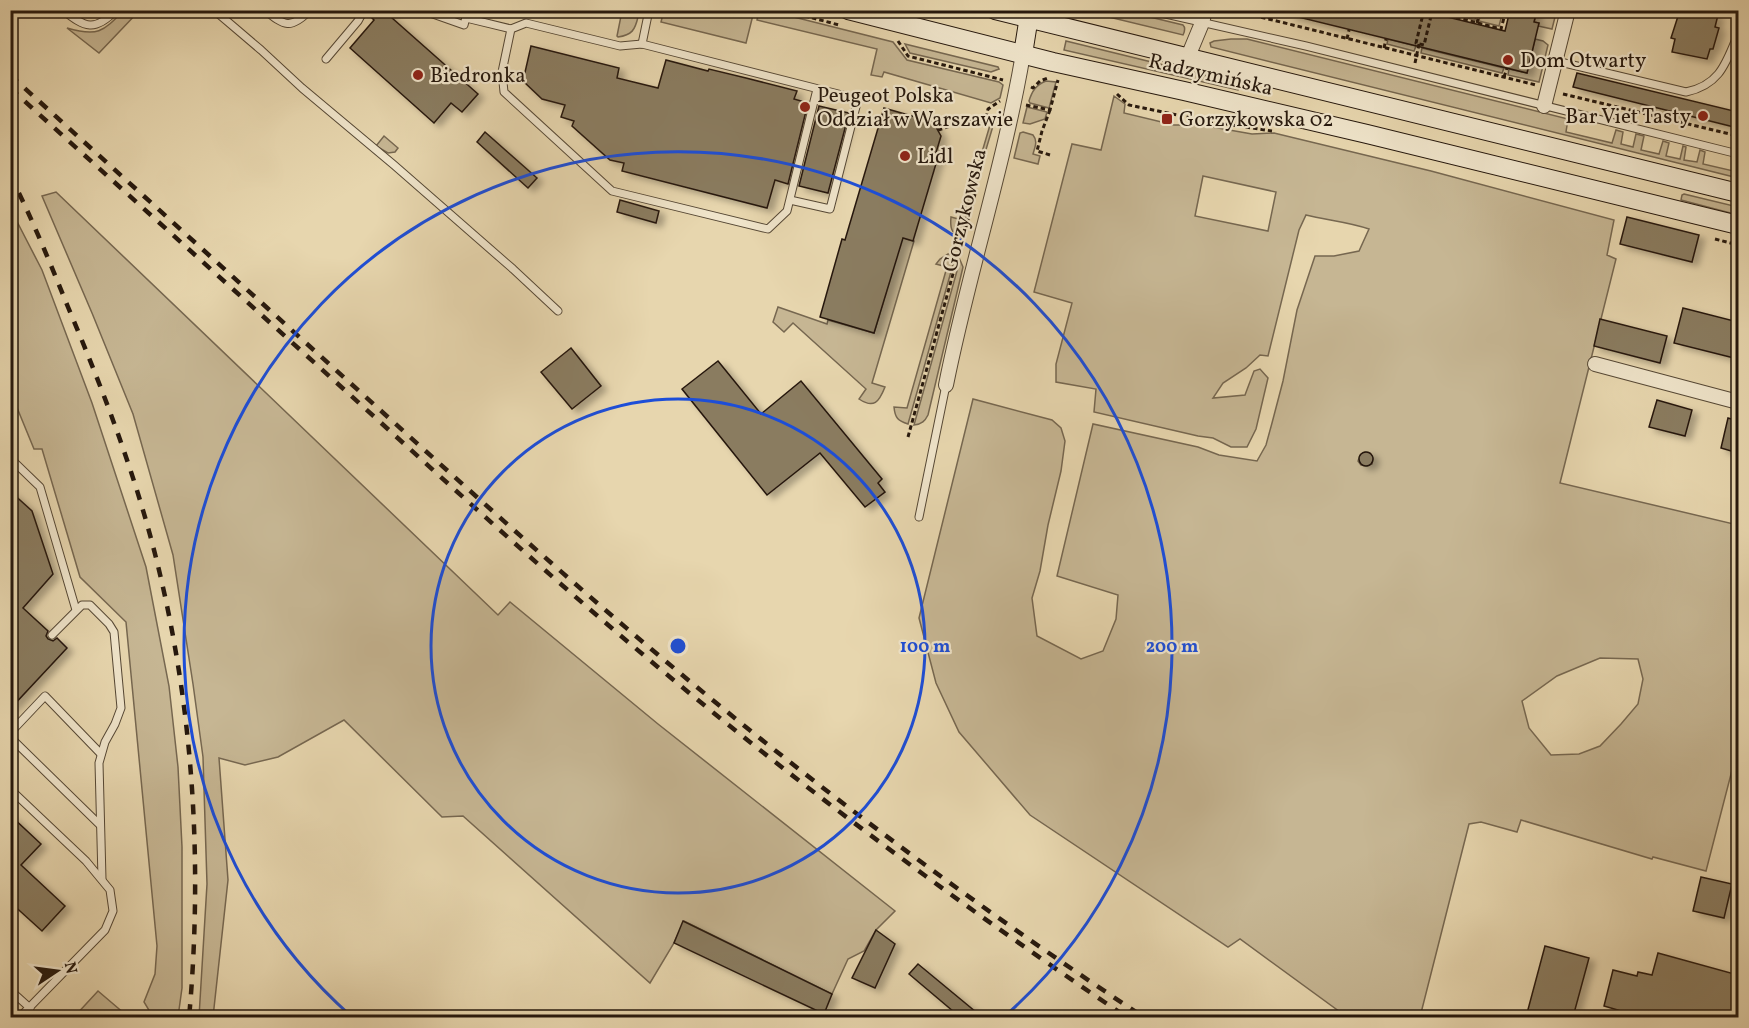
<svg xmlns="http://www.w3.org/2000/svg" width="1749" height="1028" font-family="Vollkorn,serif">
	<defs>
		<filter id="shadow"><feDropShadow dx="6" dy="4" stdDeviation="3" flood-color="#0004"/></filter>
	</defs>
	<rect width="100%" height="100%" fill="#e7d6ae"/>
	<filter id="stains"><feTurbulence type="fractalNoise" baseFrequency=".00333" numOctaves="4"/><feColorMatrix values="0 0 0 0 .2 0 0 0 0 .09 0 0 0 0 .02 0 0 0 .5 -.17"/></filter>
	<radialGradient id="worn" r=".72"><stop offset=".6" stop-color="#630" stop-opacity="0"/><stop offset="1" stop-color="#630" stop-opacity=".3"/></radialGradient>
	<!-- green -->
	<g fill="#c6b693" stroke="#766750" stroke-width="1.5" fill-rule="evenodd">
		<path d="M664,10h90v1l-8,32 -85,-21z"/>
		<path d="M123,11h16l-40,42 -32,-25c30,9 36,4 56,-17z"/>
		<path d="M622,11h12l-1,4 5,2c-3,13 -6,18 -20,20l-1,-1z"/>
		<path d="M759,11h11l123,31 14,18 92,22 4,3 -3,13 -9,5 -107,-31 -2,5 -11,-2 6,-26 -120,-29z"/>
		<path d="M1084,11h41l58,14c3,3 2,6 0,10z"/>
		<path d="M1437,11v-1l40,1 -2,9z"/>
		<path d="M1481,11h22l-4,15 -20,-5z"/>
		<path d="M1537,13l18,4 -3,12 -14,-3 1,-3 -5,-1z"/>
		<path d="M1231,39h16l321,80 -2,13 46,11 4,-13 7,2 -2,12 12,3 3,-13 8,2 -3,14 18,4 4,-13 6,2 -3,13 14,3 3,-13 3,1 -2,13 13,2 3,-12 5,2 -2,12 35,8v6l-527,-131 -1,-4 4,-2z"/>
		<path d="M1388,39l28,7 -2,5 -27,-7z"/>
		<path d="M1535,39l8,2 5,4 -9,37 -31,-7 1,-6 18,4z"/>
		<path d="M1066,41l175,43 2,2 -5,4 -174,-40z"/>
		<path d="M905,44l93,23 1,2 -8,3 -81,-19z"/>
		<path d="M1422,48l82,20 -2,5 -81,-20z"/>
		<path d="M1046,81l10,1 -7,26 -19,-5 -1,-2c3,-10 7,-16 17,-20z"/>
		<path d="M1114,96l11,8 -1,9 50,12h27l51,9 22,-1 157,38 183,49 -7,35 9,4 -56,224 178,42v222l-32,124 -53,-14 -1,2 -131,-39 -4,12 -36,-10 -12,2 -49,193h-73l-107,-78 -12,8 -198,-132 -71,-83 -23,-49 -17,-65 54,-219 79,21 9,8 4,13 -4,30 -13,54 -8,46 -8,27 5,38 44,23 22,-8 13,-32 2,-24 -61,-19 36,-152 105,23 21,8 38,6 9,-16 6,-22 11,-42 14,-71 18,-54h19l25,-5 10,-22c-20,-7 -43,-9 -63,-14l-7,15 -31,126 -8,-1 -14,13 -23,15 -10,15 32,-3 9,-24 6,-2 8,9 -12,51 -9,18h-16l-18,-9 -15,-2 -104,-24 2,-23 -40,-7v-18l16,-61 -38,-11 38,-148 29,6zM1203,176l73,16 -8,39 -73,-15zM1365,452l5,1 3,5 -1,6 -5,2 -6,-1 -3,-4 2,-6zM1600,658l38,1 5,20 -5,25 -17,20 -21,22 -21,8 -28,1 -22,-27 -7,-27 35,-25z"/>
		<path d="M1027,107l20,5 -2,7 -15,5 -7,-1z"/>
		<path d="M990,125l3,1 -33,111c-9,-4 -10,-10 -9,-20l11,3z"/>
		<path d="M1023,132l10,3c5,6 2,12 0,19l7,2 -2,8 -24,-6 6,-25z"/>
		<path d="M384,136l14,12 -3,4 -7,1 -12,-7z"/>
		<path d="M56,192l442,423 12,-13 148,122 237,187 -19,19 -12,21 -16,8 -16,35 -148,-73 -10,22 -24,40 -187,-167 -21,1 -98,-97 -66,37 -33,8 -26,-7 9,122 -15,137h-14l8,-133 -4,-127 -10,-73 -20,-129 -40,-141 -41,-101 -50,-117z"/>
		<path d="M1684,194l54,13v8l-57,-15 1,-5z"/>
		<path d="M10,208l32,62 50,133 54,164 23,119 9,81 4,80v141l-4,29h-25l-9,-15 11,-28 2,-28 -31,-324 -46,-45 -38,-128h-8l-23,-56z"/>
		<path d="M894,235l20,6 -42,142 13,4c-6,15 -11,22 -26,12l7,-10 -73,-66 -9,9 -11,-10 5,-15 49,17 1,-4 46,13 23,-78z"/>
		<path d="M948,254h8l-48,170c-10,-3 -13,-6 -14,-17l13,1 40,-141 -11,-3 4,-5z"/>
		<path d="M960,260l3,7 -35,148c-3,6 -6,9 -14,10z"/>
		<path d="M98,991l27,23 -3,3h-48z"/>
	</g>
	<!-- building -->
	<g fill="#8a7b61" stroke="#26180d" stroke-width="1.5" filter="url(#shadow)">
		<path d="M370,10h13l95,84 -16,18 -11,-9 -17,20 -84,-75 24,-28 -6,-6z"/>
		<path d="M1291,10h128l86,21 5,-21h27l-3,12 5,1 -12,50 -237,-58z"/>
		<path d="M1680,10h19l19,5 -3,12 4,1 -6,21h-3l-3,10 -35,-7 3,-13 -4,-1z"/>
		<path d="M531,46l88,22 -2,10 41,10 8,-28 42,11 1,-2 37,9 51,13 -3,8 14,4 -20,81 -13,-4 -8,28 -145,-37 2,-8 -14,-3 -38,-34 2,-5 -13,-4 4,-12 -23,-6 -19,-18z"/>
		<path d="M1577,73l161,39v16l-165,-41z"/>
		<path d="M819,106l30,7 -21,80 -29,-7z"/>
		<path d="M884,108l49,14 8,14 -6,20 3,1 -25,84 -10,-3 -29,95 -54,-16 22,-78 3,1z"/>
		<path d="M485,132l52,46 -9,10 -51,-46z"/>
		<path d="M620,200l39,11 -3,12 -39,-11z"/>
		<path d="M1627,217l72,18 -7,27 -72,-18z"/>
		<path d="M1683,308l55,14v37l-64,-16z"/>
		<path d="M1600,319l67,17 -7,27 -66,-17z"/>
		<path d="M571,348l30,38 -29,23 -31,-37z"/>
		<path d="M718,361l43,53 40,-33 81,98 -4,4 7,9 -20,15 -45,-54 -53,42 -85,-106z"/>
		<path d="M1657,400l35,10 -7,26 -36,-9z"/>
		<path d="M1728,418l10,3v32l-17,-5z"/>
		<circle cx="1366" cy="459" r="7"/>
		<path d="M10,491l22,20 21,63 -30,34 25,23 -2,5 2,3 5,2 4,-3 10,10 -57,61z"/>
		<path d="M10,815l31,29 -20,21 44,41 -23,25 -32,-29z"/>
		<path d="M1701,877l31,7 -8,34 -31,-7z"/>
		<path d="M683,921l149,73 -8,20 -150,-71z"/>
		<path d="M876,930l19,14 -20,44 -23,-10z"/>
		<path d="M1545,946l44,12 -16,59h-47z"/>
		<path d="M1658,953l80,22v42h-112l2,-4 -24,-7 9,-36 24,6 1,-4 14,3z"/>
		<path d="M918,964l64,53h-22l-51,-43z"/>
	</g>
	<g fill="none" stroke-linecap="round" stroke-linejoin="round">
		<!-- lane casing -->
		<g stroke="#564835" stroke-width="9">
			<g id="lane">
				<path d="M63,10c22,18 32,22 53,0"/>
				<path d="M214,10l47,40 41,38 92,77 119,104 45,42"/>
				<path d="M265,10c19,16 26,20 45,0"/>
				<path d="M428,10l2,3 34,12 4,-15"/>
				<path d="M1148,10l158,36 432,108"/>
				<path d="M466,18l45,11"/>
				<path d="M642,44l7,-34"/>
				<path d="M326,59l32,-38 6,-11"/>
				<path d="M1556,61l130,31c34,-7 40,-29 52,-58"/>
				<path d="M790,200l40,9 28,-110 -216,-55 -22,2 -94,-23 -15,6 -9,43 2,20 108,99 156,38 19,-18 30,-122"/>
				<path d="M10,458l30,29 36,123"/>
				<path d="M919,517l27,-132"/>
				<path d="M52,635l30,-30h8l19,19 5,8 7,76 -6,16 -10,18 -6,21 3,116"/>
				<path d="M10,733l35,-37 56,58"/>
				<path d="M10,737l90,88"/>
				<path d="M10,789l76,72 24,29 3,21 -8,19 -86,88"/>
				<path d="M10,990l20,18"/>
			</g>
		</g>
		<!-- street casing -->
		<g stroke="#564835" stroke-width="16">
			<g id="street">
				<path d="M1187,59l15,-36 3,-13"/>
				<path d="M1544,106l24,-96"/>
				<path d="M1595,364l143,38"/>
				<path d="M946,385c22,-111 58,-219 77,-331"/>
			</g>
		</g>
		<!-- secondary casing -->
		<g stroke="#26180d" stroke-width="20">
			<g id="secondary">
				<path d="M848,10l205,52 131,29 183,43 371,91"/>
				<path d="M995,10l743,183"/>
				<path d="M1023,54l7,-44"/>
			</g>
		</g>
		<!-- path -->
		<g stroke="#26180d" stroke-width="3" stroke-dasharray="4.5 3" stroke-linecap="butt">
			<path d="M783,10l56,15"/>
			<path d="M1232,10l304,75"/>
			<path d="M1424,10l-8,33 8,2 8,-33"/>
			<path d="M1427,10l74,19 5,-19"/>
			<path d="M1540,10l13,4"/>
			<path d="M1269,19l2,-9"/>
			<path d="M1477,23l3,-13"/>
			<path d="M1347,39l2,-9"/>
			<path d="M898,41l10,15 95,24"/>
			<path d="M1384,48l2,-9"/>
			<path d="M1415,63l4,-19"/>
			<path d="M1504,77l3,-9"/>
			<path d="M1031,87l2,1 7,-7 8,-3"/>
			<path d="M1117,94l12,11 77,16 66,10"/>
			<path d="M1563,94l175,42"/>
			<path d="M1026,105l24,5 8,-30"/>
			<path d="M938,130c14,-4 33,-12 47,-8l3,-13 12,-8"/>
			<path d="M1050,155l-13,-4 5,-20 8,-21"/>
			<path d="M1715,239l23,6"/>
			<path d="M908,437l67,-243"/>
		</g>
		<!-- lane -->
		<use href="#lane" stroke="#efe4ca" stroke-width="7"/>
		<!-- street -->
		<use href="#street" stroke="#efe4ca" stroke-width="14"/>
		<!-- secondary -->
		<use href="#secondary" stroke="#efe4ca" stroke-width="18"/>
		<!-- rail -->
		<g stroke="#26180d" stroke-width="4.5" stroke-dasharray="10 10" stroke-linecap="butt">
			<path d="M10,75c123,111 246,223 369,334 112,101 224,202 341,297 136,111 278,215 425,312"/>
			<path d="M10,88c123,111 246,222 369,333 98,89 195,177 297,261 145,120 296,231 452,336"/>
			<path d="M10,175c22,43 40,88 58,132 30,71 58,143 79,217 45,160 57,328 42,494"/>
		</g>
	</g>
	<!-- distance rings -->
	<g fill="none" stroke="#1d4ed8" stroke-width="3">
		<circle cx="678" cy="646" r="247"/>
		<path d="M351 1016A494 494 0 1 1 1005 1016"/>
	</g>
	<!-- markers -->
	<g fill="#8f2418" stroke="#efe4ca" stroke-width="2">
		<circle cx="1508" cy="60" r="6"/>
		<circle cx="418" cy="75" r="6"/>
		<circle cx="805" cy="107" r="6"/>
		<circle cx="1703" cy="116" r="6"/>
		<rect x="1161" y="113" width="12" height="12" rx="3"/>
		<circle cx="905" cy="156" r="6"/>
	</g>
	<g text-anchor="middle" stroke-width="4.5" stroke-linejoin="round" paint-order="stroke">
		<!-- poi labels -->
		<g font-size="21" fill="#26180d" stroke="#efe4ca" text-anchor="start">
			<text x="1520" y="67">Dom Otwarty</text>
			<text x="430" y="82">Biedronka</text>
			<text x="817" y="102">Peugeot Polska<tspan x="817" dy="24">Oddział w Warszawie</tspan></text>
			<text x="1691" y="123" text-anchor="end">Bar Viet Tasty</text>
			<text x="1179" y="126">Gorzykowska 02</text>
			<text x="917" y="163">Lidl</text>
		</g>
		<!-- street labels -->
		<g font-size="21" fill="#26180d" stroke="#efe4ca">
			<text transform="translate(1211 74) rotate(13)" y="7">Radzymińska</text>
			<text transform="translate(964 210) rotate(-76)" y="7">Gorzykowska</text>
		</g>
	</g>
	<circle cx="678" cy="646" r="9" fill="#1d4ed8" stroke="#efe4ca" stroke-width="3"/>
	<g font-size="18" text-anchor="middle" font-weight="bold" fill="#1d4ed8" stroke="#efe4ca" stroke-width="4.5" stroke-linejoin="round" paint-order="stroke">
		<text x="925" y="652">100 m</text>
		<text x="1172" y="652">200 m</text>
	</g>
	<!-- margin -->
	<rect width="1749" height="1028" fill="none" stroke="#e7d6ae" stroke-width="36"/>
	<rect x="12" y="12" width="1725" height="1004" fill="none" stroke="#26180d" stroke-width="3"/>
	<rect x="18" y="18" width="1713" height="992" fill="none" stroke="#26180d" stroke-width="1.5"/>
	<!-- north arrow -->
	<g transform="translate(57 971) rotate(77)" stroke="#efe4ca" stroke-width="4.5" paint-order="stroke">
	<path d="M0-4.5L10 22L0 15L-10 22Z" fill="#26180d"/>
	<text y="-9" font-size="16" font-weight="bold" text-anchor="middle" fill="#26180d">N</text>
	</g>
	<rect width="100%" height="100%" filter="url(#stains)"/>
	<rect width="100%" height="100%" fill="url(#worn)"/>
</svg>
